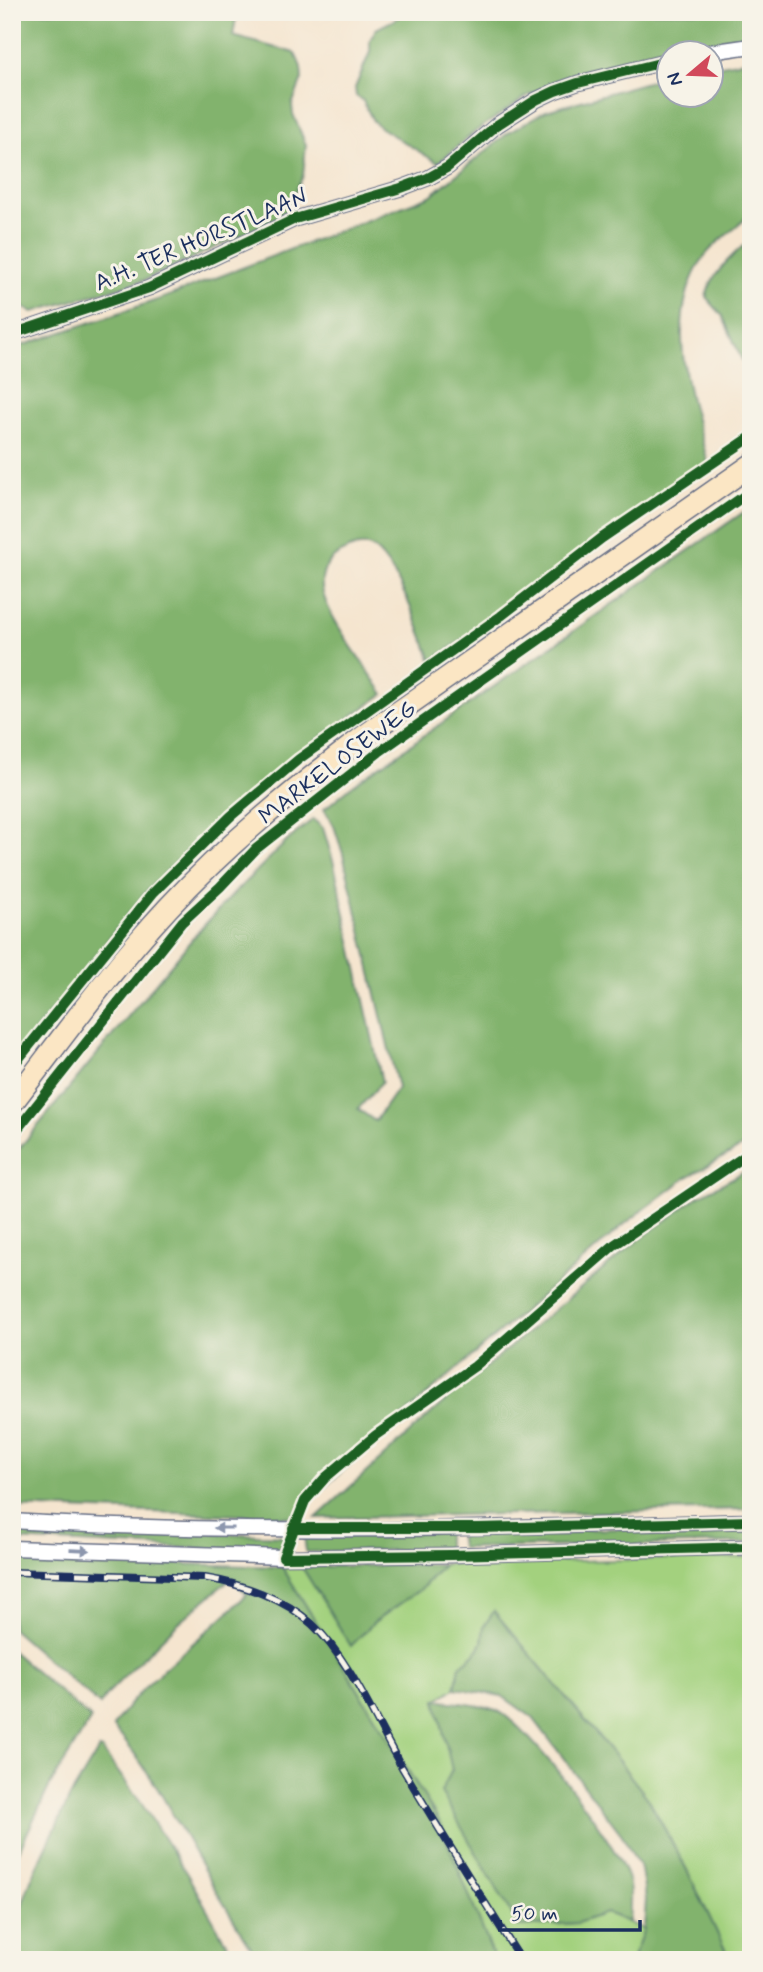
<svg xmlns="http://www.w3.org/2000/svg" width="763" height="1972" font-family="Mynerve,sans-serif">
	<rect width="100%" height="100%" fill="#f7f3e8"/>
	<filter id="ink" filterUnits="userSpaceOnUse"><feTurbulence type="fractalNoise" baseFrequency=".0143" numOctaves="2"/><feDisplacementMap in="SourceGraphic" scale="14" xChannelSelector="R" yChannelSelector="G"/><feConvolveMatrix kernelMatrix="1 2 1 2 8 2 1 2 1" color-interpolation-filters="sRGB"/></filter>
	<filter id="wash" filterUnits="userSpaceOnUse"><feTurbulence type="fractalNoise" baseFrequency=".00686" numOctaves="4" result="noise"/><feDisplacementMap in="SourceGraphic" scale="28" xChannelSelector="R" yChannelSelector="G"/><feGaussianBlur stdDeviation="1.57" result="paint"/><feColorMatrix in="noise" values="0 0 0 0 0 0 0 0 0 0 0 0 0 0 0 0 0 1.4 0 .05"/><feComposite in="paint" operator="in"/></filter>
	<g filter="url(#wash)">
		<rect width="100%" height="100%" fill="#f5e5cf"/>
		<!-- green -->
		<path fill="#a3d17e" stroke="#5f806e" stroke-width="2" d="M751,1557v403h-21l-42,-88 -39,-72 -40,-51 -115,-137 -10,14 -2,17 -6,10 -16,14 -5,21 -19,12 17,70 66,157 58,-4 29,-10 38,16 -12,31h-137l-57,-141 -156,-252h20l49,79 23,-24 48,-34 22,-24z"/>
		<!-- forest -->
		<g fill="#82b36d" stroke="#4e7166" stroke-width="2">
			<path d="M12,12h225l-4,24 62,17 6,14 1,12 -10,26 1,9 13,31 -3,31 -18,39 -140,65 -112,32 -21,-9z"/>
			<path d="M403,12h348v23l-104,23 -78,21 -40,16 -53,36 -38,32 -57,-35 -8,-7 -10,-20 -7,-5 -1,-8 15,-36v-12l6,-11 22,-11z"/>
			<path d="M751,59v154c-14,16 -34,26 -47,44 -43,62 -13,143 5,209l-277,195c-9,-23 -39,-110 -65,-115 -11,-2 -27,6 -35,13 -9,8 -12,22 -9,34 7,28 44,75 61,101l-64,44 -52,41 -86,77 -37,37 -133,168v-712l151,-51 267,-102 78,-63 38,-22 122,-35v18h42l1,-27z"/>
			<path d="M751,239v127l-9,-6 -20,-45 -16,-18c5,-24 28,-43 45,-58z"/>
			<path d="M751,507v635l-64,35 -61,46 -191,165 -144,129 -279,-10v-350l186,-225 36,-39 53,-52 26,-22 10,9 11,36 48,218 -24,27 17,12 23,-33 -55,-234 -9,-28 -10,-17 29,-24z"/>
			<path d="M751,1168v341l-435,9 130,-118 190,-158 61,-45z"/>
			<path d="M12,1525l274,11 -10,16 -264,-12z"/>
			<path d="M751,1526v17l-290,5 -2,-16z"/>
			<path d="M447,1532v17l-141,3 -2,-17z"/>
			<path d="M12,1559l270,8 156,252 57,141h-236c-19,-31 -39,-61 -56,-92 -28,-48 -53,-100 -90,-141 35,-54 91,-88 134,-133l-16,-16 -55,47 -69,69 -7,11 -88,-76z"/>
			<path d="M444,1564l-22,24 -48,34 -23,24 -49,-79z"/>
			<path d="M494,1611l115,138 40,51 39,72 42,88h-98l12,-31 2,-30 -5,-29 -19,-35 -89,-117 -31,-22 -47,-8 5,-22 16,-13 6,-10 2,-17z"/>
			<path d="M12,1651l79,68 -41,66 -38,80z"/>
			<path d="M436,1700c16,3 48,4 62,11 32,17 115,128 128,163 6,15 4,32 3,47l-23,-8 -29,10 -58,4 -78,-135 11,-22z"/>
			<path d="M99,1749l3,1 39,53 46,71 49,86h-224v-27l19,-53 39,-83z"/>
		</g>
	</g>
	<g filter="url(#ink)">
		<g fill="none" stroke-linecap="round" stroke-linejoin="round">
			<!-- minor casing -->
			<g stroke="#676f86" stroke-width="17">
				<g id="minor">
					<path d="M710,52l41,-6"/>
					<path d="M12,334l137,-46 146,-69 106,-31 27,-10 20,-11 49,-42 39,-25 19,-9 23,-8 90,-22"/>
					<path d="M12,1521c246,15 493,7 739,0"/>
					<path d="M12,1548l271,9 168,-2 300,-8"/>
				</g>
			</g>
			<!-- secondary casing -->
			<g stroke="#676f86" stroke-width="24">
				<path id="secondary" d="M12,1103c51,-66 100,-135 156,-195 60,-65 127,-119 196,-172l387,-271"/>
			</g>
			<!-- minor -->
			<use href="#minor" stroke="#fff" stroke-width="14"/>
			<!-- secondary -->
			<use href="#secondary" stroke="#fbe6c4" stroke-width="21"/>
			<!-- rail casing -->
			<g stroke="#1b2f5e" stroke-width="8">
				<path id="rail" d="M12,1572l193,6c37,6 79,20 107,46 36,33 63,96 88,140 39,66 80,131 121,196"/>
			</g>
			<!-- rail -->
			<use href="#rail" stroke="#f7f3e8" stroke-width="5" stroke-dasharray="16" stroke-linecap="butt"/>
			<!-- cycleway casing -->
			<g stroke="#f7f3e8" stroke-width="15">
				<g id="cycleway">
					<path d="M12,334l137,-46 146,-69 106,-31 27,-10 20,-11 49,-42 39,-25 19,-9 23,-8 90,-22"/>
					<path d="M12,1067l141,-174 78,-77 68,-57 202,-143 101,-78 149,-101"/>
					<path d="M12,1136l170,-214 38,-35 36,-38 123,-97 372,-261"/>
					<path d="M751,1152l-137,93 -139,121 -99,69 -51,43 -20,23 -22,56 168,-2 300,-8"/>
					<path d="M293,1528h185l273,-7"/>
				</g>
			</g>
			<!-- cycleway -->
			<use href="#cycleway" stroke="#1b5e20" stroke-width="10"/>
		</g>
		<!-- one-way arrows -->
		<defs><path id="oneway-solid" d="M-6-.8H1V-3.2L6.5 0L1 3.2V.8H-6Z" transform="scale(1.75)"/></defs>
		<g fill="#8d97ae">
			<use href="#oneway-solid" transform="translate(224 1528) rotate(-180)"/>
			<use href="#oneway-solid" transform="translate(80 1550) rotate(2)"/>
		</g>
	</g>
	<g text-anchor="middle" stroke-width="6" stroke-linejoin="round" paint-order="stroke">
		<!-- street labels -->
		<g font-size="24" fill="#1b2f5e" stroke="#f7f3e8">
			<text transform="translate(201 239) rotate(-23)" y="8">A.H. TER HORSTLAAN</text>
			<text transform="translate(337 762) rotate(-37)" y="8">MARKELOSEWEG</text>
		</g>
	</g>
	<!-- margin -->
	<rect width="763" height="1972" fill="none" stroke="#f7f3e8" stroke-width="42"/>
	<!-- north arrow -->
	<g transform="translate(690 74) rotate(251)"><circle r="33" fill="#f7f3e8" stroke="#9fa5b1" stroke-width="2"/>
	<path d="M0-5L12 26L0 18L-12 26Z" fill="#d1495b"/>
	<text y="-10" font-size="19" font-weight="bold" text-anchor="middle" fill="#1b2f5e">N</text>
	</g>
	<!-- scale -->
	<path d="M500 1920v10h140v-10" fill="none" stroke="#1b2f5e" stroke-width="3.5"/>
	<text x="511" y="1920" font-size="21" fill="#1b2f5e" stroke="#f7f3e8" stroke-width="5" paint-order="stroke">50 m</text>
</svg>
